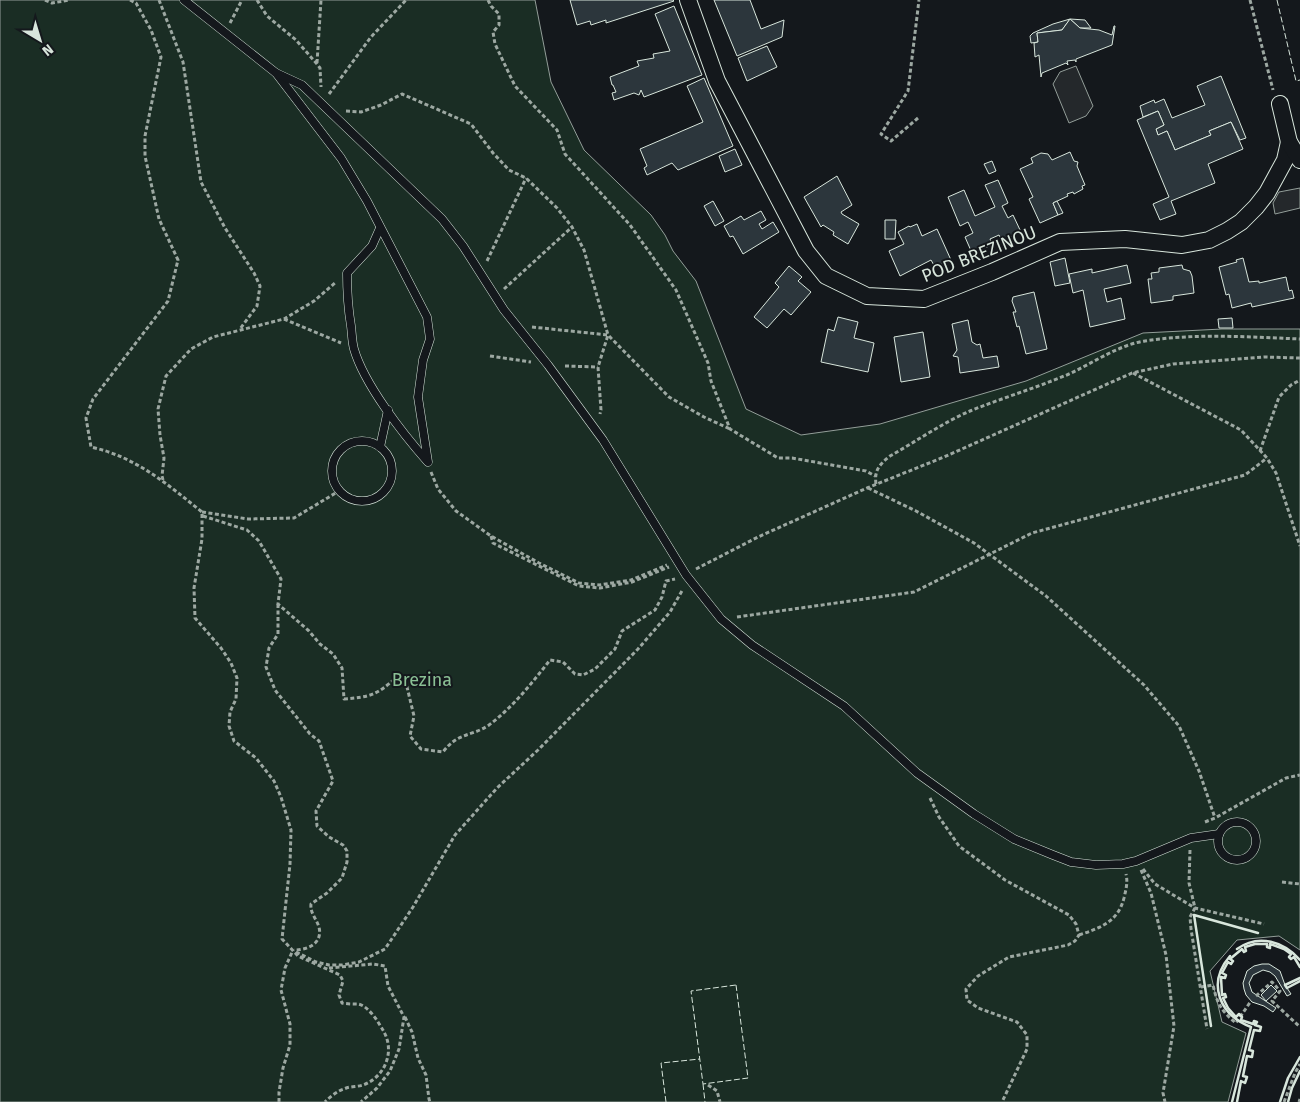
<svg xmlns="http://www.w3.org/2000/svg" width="1300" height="1102" font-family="'Fira Sans',sans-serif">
	<rect width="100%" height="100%" fill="#14181c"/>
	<!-- green -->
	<path fill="#1a2d24" stroke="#939e99" d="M0,0h535l16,82 33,68 67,65 14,20 8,16 23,30 50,128 55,26 79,-11 146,-43 117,-48 79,-4h78v621l-21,-14 -42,4 -27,31 12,51 24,11 -18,69h-1228z"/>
	<!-- parking -->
	<g fill="#24282b" stroke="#939e99">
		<path d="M1076,66l17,40 -7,10 -17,7 -16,-39 7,-12z"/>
		<path d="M1300,188v20l-25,6 -2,-11 6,-11z"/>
	</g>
	<!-- building -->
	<g fill="#2c363c" stroke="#d8e6dc">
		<path d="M570,0h103l1,1 -68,22v-3l-15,5 -1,-4 -13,4z"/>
		<path d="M714,0h36l11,29 23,-9 -2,17 -45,19z"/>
		<path d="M674,6l28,69 -58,22 -3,-7 -2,5 -5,-2 -20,7 -2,-7 4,-1 -3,-7h-1l-2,-8 29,-11 -2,-5 17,-3 -1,-4 17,-3 -15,-37z"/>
		<path d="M1070,19l-8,11 -25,3 1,9 -7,1 -1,-7 3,-3 20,-9z"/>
		<path d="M1070,19l15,1 6,8h-11z"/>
		<path d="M1070,19l10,9 19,2 13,5 2,-9h1l-3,19 -36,14v3l-1,-2 -8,1 1,4 -2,-2 -24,10 -1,4 -2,-22 -4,2 -1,-14 4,-1 -1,-9 25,-3z"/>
		<path d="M767,46l10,21 -30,14 -9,-23z"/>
		<path d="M1221,76l25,62 -6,2 -9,-18 -22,9 2,4 -36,15 -8,-19 -9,4 -2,-6 8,-4 -6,-14 -15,6 -3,-11 14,-6 1,3 9,-4 8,19 33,-13 -8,-19z"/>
		<path d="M704,78l29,68 -55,24 -6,-7 -25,12 -3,-7 3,-2 -7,-17 63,-27 -16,-36z"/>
		<path d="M1158,111l6,14 -8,4 2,6 9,-4 8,19 36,-15 -2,-4 22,-9 12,27 -35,15 7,19 -44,18 5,13 -16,6 -7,-16 16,-7 -32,-77z"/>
		<path d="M735,149l7,16 -17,7 -6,-16z"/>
		<path d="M1070,152l4,9 4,1 -1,4 8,19 -3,1 1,3 -9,5 -1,-2 -6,2 1,2 -15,7 5,12 -18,8 -11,-24 4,-2 -13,-28 13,-6 -2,-5 10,-5 7,1 4,6z"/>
		<path d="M992,161l4,10 -7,3 -5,-10z"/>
		<path d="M837,176l15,29 -11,7 1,2 17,10 -11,20 -15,-9 1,-3 -11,-7 -2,2 -17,-30z"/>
		<path d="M998,180l10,23 -6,3 6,12 5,-3 8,17 -19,9 -3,-6 -9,4 2,6 -20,8 -7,-16 8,-4 -5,-11 -8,4 -12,-29 16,-7 11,26 20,-9 -10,-22z"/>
		<path d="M713,201l11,20 -9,5 -11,-20z"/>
		<path d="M1057,201l6,12 -5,2 -5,-12z"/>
		<path d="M761,211l5,9 -7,4 3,5 11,-7 6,10 -36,22 -10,-18 -3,1 -6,-11 17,-10 3,4z"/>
		<path d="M885,220h11l-1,19h-10z"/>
		<path d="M917,224l5,12 15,-7 14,31 -16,7 -4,-7 -31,16 -11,-25 15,-7 -6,-12 11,-6 1,1z"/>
		<path d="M1065,258l5,25 -15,3 -5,-24z"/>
		<path d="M1243,258l6,24 10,-1v2l27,-6 3,14 3,-1 2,8 -42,9 -1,-4 -19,5 -3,-14 -3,1 -7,-28 18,-5 -1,-2z"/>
		<path d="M1127,265l4,18 -27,6 3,13 14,-4 4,21 -35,8 -7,-37 -10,3 -4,-19 23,-5v4z"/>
		<path d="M1182,265l1,4 7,2 2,5 2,17 -21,3v4l-22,3 -3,-24h4l-1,-6 8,-1v-4z"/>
		<path d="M789,266l13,11 -4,4 13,11 -20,23 -7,-6 -17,19 -13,-11 25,-30 -4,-4z"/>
		<path d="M1034,292l13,57 -21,5 -7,-28 -2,1 -4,-15h3l-4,-11 1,-4z"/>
		<path d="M838,317l20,5 -4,16 20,5 -6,29 -47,-10 7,-33 6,2z"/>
		<path d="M1232,318l1,10h-14l-1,-9z"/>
		<path d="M968,320l4,22 5,3 3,-1 3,14 14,-2 2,11 -39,6 -2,-16 -5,-1 4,-6 -5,-26z"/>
		<path d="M923,332l7,45 -29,5 -7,-45z"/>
		<path d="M1262,964h7l11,7 5,14 6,9 -4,2 -12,-20 -5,-4 -7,-2 -10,5 -4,8 3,9 24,16 -3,4 -9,-6 -12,-4 -6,-7 -2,-6 -1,-6 4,-12 7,-5z"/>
		<path d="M1271,985l6,6 -11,10 -5,-6z"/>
	</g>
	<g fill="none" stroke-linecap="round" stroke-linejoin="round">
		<!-- lane casing -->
		<g stroke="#d8e6dc" stroke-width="9">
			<g id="lane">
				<path d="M184,0l92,73 65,85 26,43 60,116 3,22 -7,21 -5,37 10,65"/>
				<path d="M276,73l26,12 140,134 21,27 41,64 44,55 55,75 83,135 35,44 31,26 92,61 73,67 57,41 40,25 39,16 18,7 25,3 27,-1 13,-3 55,-23 28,-4"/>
				<path d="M380,228l-8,18 -25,27c0,18 1,35 4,53 1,8 1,16 3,23 10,35 49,85 73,112"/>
				<circle cx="362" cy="471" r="30"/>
				<path d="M380,447l8,-37"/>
				<circle cx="1237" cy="841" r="19"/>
			</g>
		</g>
		<!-- street casing -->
		<g stroke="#d8e6dc" stroke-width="18">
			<g id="street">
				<path d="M688,0l29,81 89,170 20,25 41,20 57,3 68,-27 68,-30 65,-3 57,6 27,-5 18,-9 14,-9 15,-15 11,-14 18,-33 4,-18"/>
				<path d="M1280,104l9,38 11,18"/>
			</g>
		</g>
		<!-- path -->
		<g stroke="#9da8a2" stroke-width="3" stroke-dasharray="4 2.5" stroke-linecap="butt">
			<path d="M45,0l7,3 18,-3"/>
			<path d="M130,0l6,3 15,27 10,27 -16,79v20l14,63 19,41 -10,41 -75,98 -7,19 5,29c45,10 76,37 111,65v27l-8,49 1,30 26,30 10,15 6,15 -1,21 -6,13 -1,14 5,15 22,17 18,23 7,16 10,33 -1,34 -8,75 16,17 42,19 3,6 -4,14 3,8c5,1 11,1 16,1 11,2 21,19 26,28 11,20 1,45 -21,53 -6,2 -13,1 -19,4 -7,2 -14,8 -19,13"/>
			<path d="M159,0l24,62 18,120 24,46 29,45 6,13 -3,20 -17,23"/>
			<path d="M257,0l10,16 29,24 21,24 3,4 1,19"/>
			<path d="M488,0l3,6 8,8v11l-6,7 2,12 20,42 42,44 8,24 65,71 46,65 32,73 3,18 19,48 48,29h14l74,13 9,5"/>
			<path d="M1250,0l23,90"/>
			<path d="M230,23l12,-23"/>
			<path d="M317,63l4,-63"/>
			<path d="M329,94l42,-57 35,-37"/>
			<path d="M346,111l15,1 20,-7 21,-11 69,30 22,29 16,17 17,8 31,30 15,19 12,23 24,85 -10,32 3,43 -1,4"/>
			<path d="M918,118l-27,23 -10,-7 27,-43 11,-91"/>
			<path d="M487,261l39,-83"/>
			<path d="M504,289l68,-62"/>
			<path d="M284,319l57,24"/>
			<path d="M532,327l76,8 61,62 35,20 26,12"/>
			<path d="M490,356l41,6"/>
			<path d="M565,366l33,1"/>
			<path d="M1133,373l108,57 26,28 9,15 24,73"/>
			<path d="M1260,451l19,-54 12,-12 9,-5"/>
			<path d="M431,472l7,17 18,22 35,25 48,27 40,20 20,2 32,-5 36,-15"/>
			<path d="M163,480l-1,-4 2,-18 -4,-23 -2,-26 8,-33 25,-27 22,-12 71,-18 30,-18 21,-18"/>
			<path d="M876,484c-2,-14 4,-20 14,-28 25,-14 54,-34 80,-45 32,-13 66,-23 99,-37 24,-11 49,-29 76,-33 51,-8 104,-4 155,-2"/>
			<path d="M868,488l48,23 58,32 72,53 98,89 35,41 20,45 16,47"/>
			<path d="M202,512l46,7 46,-1 45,-27"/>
			<path d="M203,516l44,14 12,11 22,38 -3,25 31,27 11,13 13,10 9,14 2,31c27,-2 32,-4 52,-21l11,9 7,29 -4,20 11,13 22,3c15,-20 28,-15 46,-27 24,-18 43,-42 61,-65l13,2 12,12 8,1 12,-6 20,-20 7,-18 33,-21 7,-13 4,-16 9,-2"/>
			<path d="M491,536l2,7 86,43 21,2 32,-6 37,-15"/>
			<path d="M696,569l62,-32 109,-49 77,-31 188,-84 41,-9 91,-7 36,1"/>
			<path d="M278,604v30l-9,14 -3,19 9,23 35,44 9,7 14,40 -17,30 1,15 12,11 14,8 4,6v11l-5,16 -15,15 -16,11c-1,9 5,14 8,23 4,17 -12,23 -25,23"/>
			<path d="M737,617l177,-25 118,-59 213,-58 22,-17"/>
			<path d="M930,798l9,19 20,29 46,34 64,35 7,9 3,11 -4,6 -7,4 -59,12 -31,19 -12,13 1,11 11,8 39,14 10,13v14l-25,53"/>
			<path d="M1205,822l10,-4 71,-40 14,-3"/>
			<path d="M1190,850l-1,33 6,25 -5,9 1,12 16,100"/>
			<path d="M1143,869l12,15 40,24 69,16"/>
			<path d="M1141,870l10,23 15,62 8,71 -11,67 2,9"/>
			<path d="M1282,882l18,2"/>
			<path d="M1079,935c21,-7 39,-13 45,-37 2,-9 4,-15 2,-24"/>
			<path d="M296,952l20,10 13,3h13l17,-3 26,-13 28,-42 42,-72 42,-47 41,-38 100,-101 32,-37 13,-23"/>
			<path d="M329,968l44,-4 12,2 3,20 16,31 -5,32 -9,22 -13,17 -16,14"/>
			<path d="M1201,987l12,-2c4,18 8,26 23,38l15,-22"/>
			<path d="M1256,996l16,-14 8,9 -8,10 28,26"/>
			<path d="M405,1017l7,15 6,26 8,17 3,24 1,3"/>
			<path d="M708,1085l9,6 3,11"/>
			<path d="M279,1102v-10l4,-24 7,-23v-21l-9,-34 4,-22 8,-18"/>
			<path d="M1284,1102l11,-29 5,-9"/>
			<path d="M1299,1102l1,-3"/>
		</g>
		<!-- lane -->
		<use href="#lane" stroke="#14181c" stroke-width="8"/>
		<!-- street -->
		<use href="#street" stroke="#14181c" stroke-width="16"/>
		<!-- fence -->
		<g stroke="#d8e6dc" stroke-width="1" stroke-dasharray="6 2.5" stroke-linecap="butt">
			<path d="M1277,0l19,81 4,-1"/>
			<path d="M736,985l12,93 -45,6 -12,-93z"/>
			<path d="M703,1084l2,18"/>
			<path d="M666,1102l-5,-39 39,-4"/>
		</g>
		<!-- wall -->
		<g stroke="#d8e6dc" stroke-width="2.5">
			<path d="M1237,949c22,-16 47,-7 63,11"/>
			<path d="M1230,956c-24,28 -10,59 21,71l-19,75"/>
			<path d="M1300,978l-15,7 2,3 13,-7"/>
			<path d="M1211,1026l-17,-111 64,18"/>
			<path d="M1237,1102l4,-21 4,2 2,-6 -4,-1 4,-20 5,1 1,-6 -4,-1 5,-20 6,1 1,-4 -6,-2 2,-3 -3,-1 -1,3 -12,-4 1,-3 -3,-3 -3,3 -8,-9 -5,-10 3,-1 -1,-3 -3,1 -1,-18 4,1 1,-3 -4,-2 6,-11 3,2 2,-3 -3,-2 12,-10 2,3 2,-1 -1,-4 10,-3h12v3l3,1v-4l14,5 7,5 -2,3 2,2 3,-2 6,10"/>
			<path d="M1280,1102l8,-24 12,-21"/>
			<path d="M1288,1102l4,-14 8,-17"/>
		</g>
	</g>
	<g text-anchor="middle" stroke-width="4" stroke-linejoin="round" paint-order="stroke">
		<!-- street labels -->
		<g font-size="18" fill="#d8e6dc" stroke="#14181c">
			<text transform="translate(979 254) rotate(-22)" y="6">POD BREZINOU</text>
		</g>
		<!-- park labels -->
		<g font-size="18" fill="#8ac095" stroke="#14181c">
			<text x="422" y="686">Brezina</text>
		</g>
	</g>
	<!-- north arrow -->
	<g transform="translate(40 40) rotate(142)" stroke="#14181c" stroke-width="4" paint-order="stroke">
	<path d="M0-4L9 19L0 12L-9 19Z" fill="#d8e6dc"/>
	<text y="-8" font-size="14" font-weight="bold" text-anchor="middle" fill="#d8e6dc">N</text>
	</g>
</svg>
